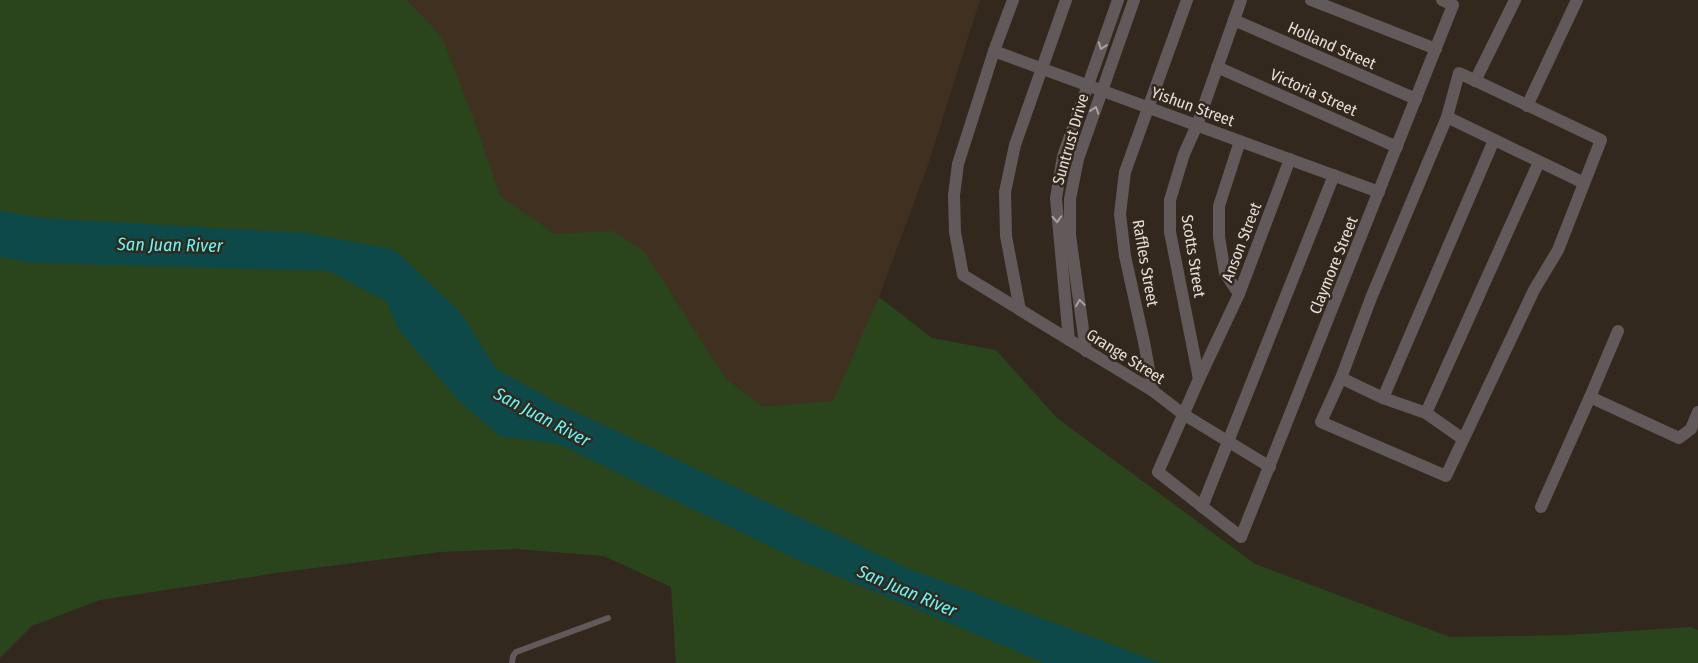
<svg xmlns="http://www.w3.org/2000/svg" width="1698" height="663" font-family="'Fira Sans Condensed',sans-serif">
	<rect width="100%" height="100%" fill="#33281d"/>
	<!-- built -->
	<path fill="#3f3020" d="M0,0h980l-52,165 -49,132 -56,160z"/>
	<!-- green -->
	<path fill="#2a451b" d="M0,0h407l35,37 35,91 23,68 55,38 57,-3 32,20 82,128 37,28 70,-6 46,-104 53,41 64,12 61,68 198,146 195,73 118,-2 123,-8 7,3v33h-1022l-5,-76 -67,-31 -88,-7 -76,3 -157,20 -183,28 -68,26 -32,32z"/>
	<!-- water -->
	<path fill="#0d4949" d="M0,211l40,7 267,15 88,17 66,63 35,56 67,37 344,162 254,95h-117l-248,-104 -238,-115 -58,-8 -42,-36 -59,-70 -12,-28 -58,-31 -297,-8 -32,-6z"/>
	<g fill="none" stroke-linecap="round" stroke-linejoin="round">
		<!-- service -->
		<path stroke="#61595a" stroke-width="6" d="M512,663l1,-7 3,-4 92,-34"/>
		<!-- minor -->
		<g stroke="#61595a" stroke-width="12">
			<path d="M1013,0l-19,51 -36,113 -4,31 1,37 8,43 190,116 30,23 87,53"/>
			<path d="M1311,0l125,49"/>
			<path d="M1234,20l182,79"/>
			<path d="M994,51l385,141"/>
			<path d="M1217,67l180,80"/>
			<path d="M1475,81l40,-81"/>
			<path d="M1527,106l50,-106"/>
			<path d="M1447,117l137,66"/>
			<path d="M1290,159l-51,135 -40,85 -41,93 83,65 212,-532 -11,-5"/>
			<path d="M1239,294l-14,-21 -6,-36v-31l21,-65"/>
			<path d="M1020,310l-14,-74 -1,-44 10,-47 51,-145"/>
			<path d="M1618,331l-28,66 89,41 12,-9 7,-17"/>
			<path d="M1069,340l-13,-142 7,-42 55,-156"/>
			<path d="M1086,351l-16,-116v-36l8,-40 56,-159"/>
			<path d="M1341,378l-20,44 125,54 88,-186 24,-40 43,-110 -142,-67 -12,44 -76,181 -30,80 42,20 43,15 37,26"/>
			<path d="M1199,379l-29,-147v-32l14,-46 13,-29 44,-125"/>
			<path d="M1153,391l-9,-49 -19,-86 -5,-42 5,-42 62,-172"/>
			<path d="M1383,398l111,-258"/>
			<path d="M1426,413l113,-251"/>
			<path d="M1202,507l132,-332"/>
			<path d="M1541,507l49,-110"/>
		</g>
	</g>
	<!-- one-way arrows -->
	<defs><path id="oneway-chevron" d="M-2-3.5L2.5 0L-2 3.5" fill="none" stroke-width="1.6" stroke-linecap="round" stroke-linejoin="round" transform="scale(1.25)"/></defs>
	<g stroke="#aaa29f">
		<use href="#oneway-chevron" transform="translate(1102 46) rotate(110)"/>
		<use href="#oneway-chevron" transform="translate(1095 110) rotate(-71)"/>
		<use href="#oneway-chevron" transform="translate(1057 219) rotate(87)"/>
		<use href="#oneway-chevron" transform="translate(1080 303) rotate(-98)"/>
	</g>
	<g text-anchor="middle" stroke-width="5" stroke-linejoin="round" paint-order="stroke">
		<!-- street labels -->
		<g font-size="16" fill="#e5ddd7" stroke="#33281d">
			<text transform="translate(1332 45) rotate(24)" y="6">Holland Street</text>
			<text transform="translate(1314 92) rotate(24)" y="6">Victoria Street</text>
			<text transform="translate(1193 106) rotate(20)" y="6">Yishun Street</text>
			<text transform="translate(1070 139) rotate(-74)" y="6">Suntrust Drive</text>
			<text transform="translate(1241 242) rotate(-69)" y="6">Anson Street</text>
			<text transform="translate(1194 256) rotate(81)" y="6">Scotts Street</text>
			<text transform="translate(1146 263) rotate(80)" y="6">Raffles Street</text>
			<text transform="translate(1333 265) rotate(-68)" y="6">Claymore Street</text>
			<text transform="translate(1126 356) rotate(32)" y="6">Grange Street</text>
		</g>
		<!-- water labels -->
		<g font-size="18" font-style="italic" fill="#62f7f8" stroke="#33281d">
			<text transform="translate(170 245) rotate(1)" y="6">San Juan River</text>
			<text transform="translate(542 417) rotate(28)" y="6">San Juan River</text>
			<text transform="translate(907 591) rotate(23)" y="6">San Juan River</text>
		</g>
	</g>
</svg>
